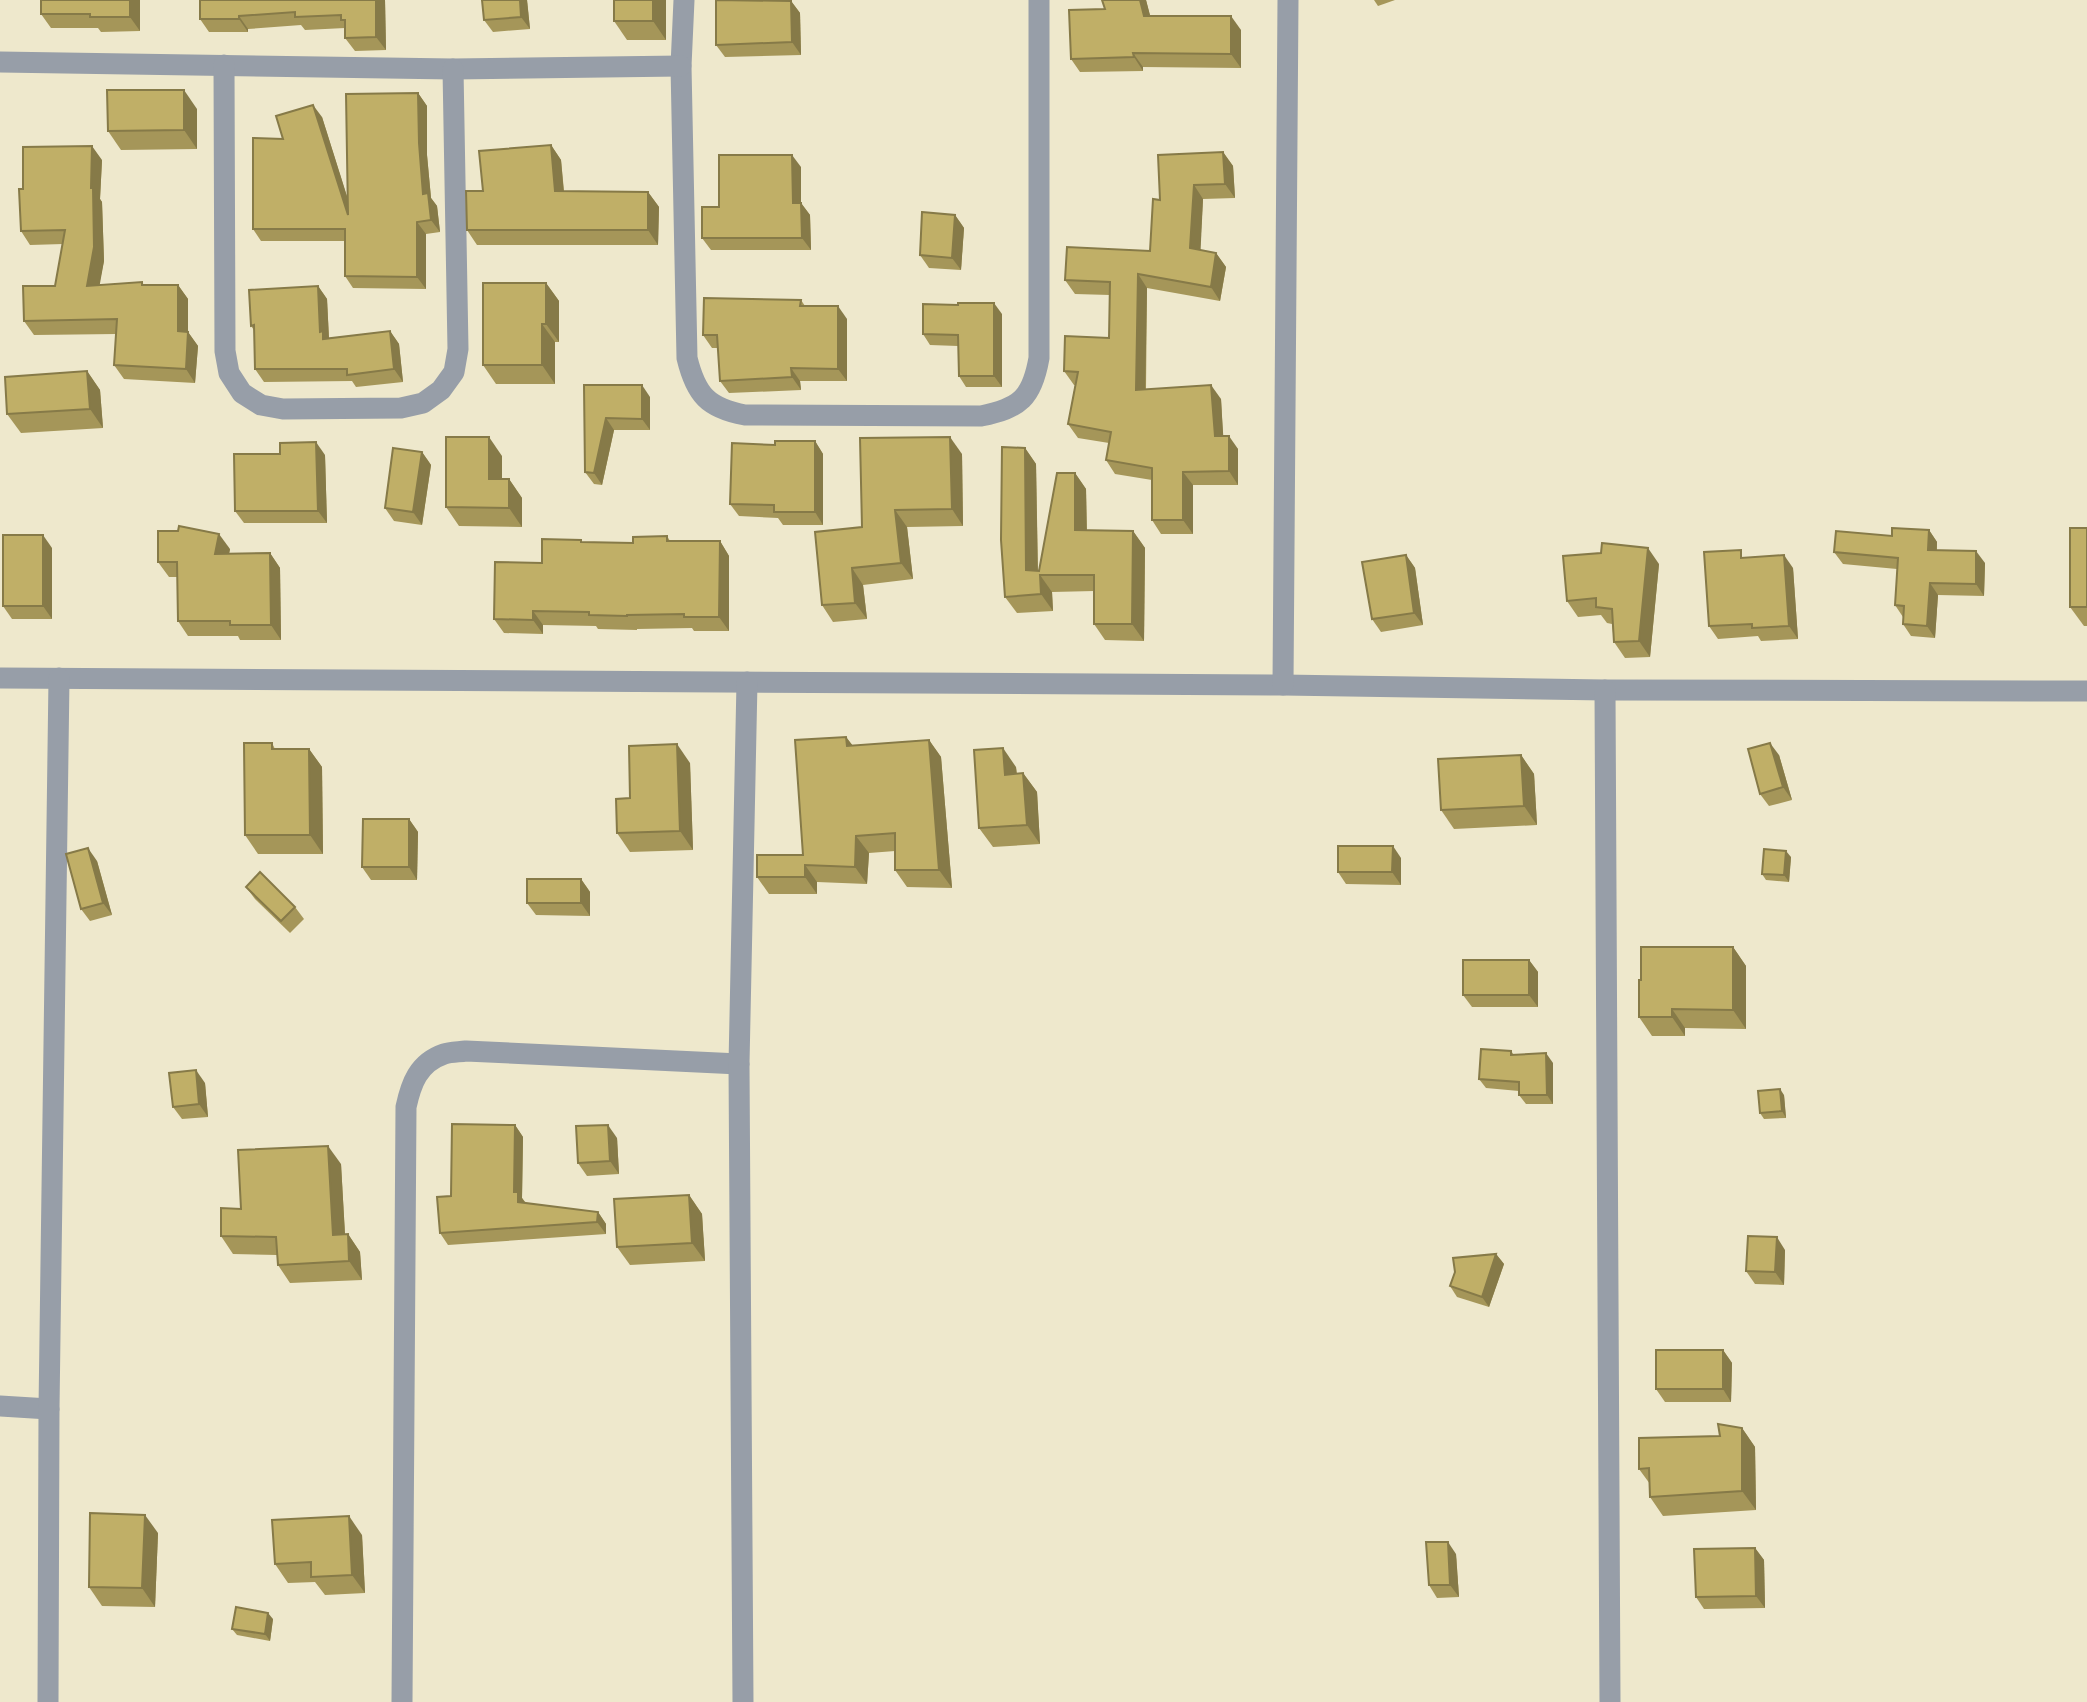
<svg xmlns="http://www.w3.org/2000/svg" width="2087" height="1702" font-family="'Source Sans 3',sans-serif">
	<rect width="100%" height="100%" fill="#eee8cc"/>
	<g fill="none" stroke-linecap="round" stroke-linejoin="round">
		<!-- street -->
		<g stroke="#979ea8" stroke-width="21">
			<path d="M684,0l-3,66 6,292c9,37 21,50 58,57l236,1c39,-8 51,-18 58,-58v-358"/>
			<path d="M0,62l453,7 228,-3"/>
			<path d="M224,65l1,286 4,22 13,20 19,12 22,4 118,-1 22,-5 18,-13 13,-18 4,-23 -5,-280"/>
			<path d="M0,678l1283,7 322,5 482,1"/>
			<path d="M1283,685l5,-685"/>
			<path d="M1605,690l5,1012"/>
			<path d="M0,1406l49,3"/>
			<path d="M48,1702l1,-293 10,-731"/>
			<path d="M402,1702l4,-595c5,-23 12,-44 38,-53 6,-2 15,-2 22,-3l273,13"/>
			<path d="M743,1702l-4,-638 8,-382"/>
		</g>
	</g>
	<!-- wall -->
	<g fill="#a59659">
		<path d="M140,0v31l-39,1 -3,-4h-47l-10,-14z"/>
		<path d="M385,0l1,50 -31,1 -10,-13v-10l-40,2 -4,-5 -53,4v3h-39l-9,-13z"/>
		<path d="M482,0h45l3,29 -37,3 -9,-12z"/>
		<path d="M614,0h52v40h-39l-13,-19z"/>
		<path d="M1102,0h44l4,16 91,14v38l-98,-1v4l-63,1 -9,-13 34,-50z"/>
		<path d="M1374,0h21l-17,6z"/>
		<path d="M791,1l9,12 1,42 -76,2 -9,-12z"/>
		<path d="M418,93l9,13v49l4,43 6,8 3,26 -14,2v55l-73,-1 -8,-12v-35h-84l-8,-12 30,-90 39,-22 26,83z"/>
		<path d="M197,109v40l-76,1 -13,-19z"/>
		<path d="M551,145l10,15 3,31 84,1 11,15 -1,38h-181l-10,-15 16,-39z"/>
		<path d="M1223,152l10,14 2,32 -32,1 -3,51 16,3 10,14 -6,34 -73,-13 -1,101 75,10 2,37 15,13v36h-45v49h-32l-9,-14v-40l-37,-6 -9,-14 3,-17 -31,-5 -10,-14 7,-39h-1l-10,-14 45,-33 1,-43 -35,-1 -10,-14 85,-29 10,-51z"/>
		<path d="M102,160l-2,39 2,3 2,59 -5,24 43,-3 2,3h34l10,14v33l10,14 -3,37 -71,-4 -10,-14 2,-31 -82,1 -10,-14 31,-35 8,-42 -33,1 -9,-14z"/>
		<path d="M801,167v36l9,12 1,35h-100l-9,-12 17,-31z"/>
		<path d="M955,215l9,13 -3,42 -32,-2 -9,-13z"/>
		<path d="M546,283l13,18v41h-4v42h-59l-13,-19z"/>
		<path d="M318,286l9,13 2,39 61,-7 9,13 4,38 -47,5 -4,-6 -88,1 -9,-13 -1,-39 -3,-4z"/>
		<path d="M801,300l4,6 42,13v62h-47l1,9 -72,3 -9,-12 -2,-33h-6l-9,-13z"/>
		<path d="M1002,314v73h-36l-7,-11 -1,-30 -28,-1 -7,-11z"/>
		<path d="M87,371l13,19 3,38 -82,5 -14,-19z"/>
		<path d="M584,385l66,12v33h-36l-12,55 -8,-1 -9,-12z"/>
		<path d="M815,441l8,13v71h-40l-5,-7 -39,-2 -9,-12 45,-59z"/>
		<path d="M1025,448l11,16 2,106 1,1 36,-98 11,16 1,42h46l12,17 -1,93 -39,-1 -11,-16v-33l-42,1 1,19 -36,2 -12,-16z"/>
		<path d="M422,452l9,13 -9,60 -28,-4 -9,-13z"/>
		<path d="M962,454l1,72 -56,1 6,52 -50,6 4,34 -34,3 -11,-17 40,-78z"/>
		<path d="M325,455l2,68h-83l-9,-12z"/>
		<path d="M502,456v23h7l13,19v29l-63,-1 -13,-19z"/>
		<path d="M2087,528v98h-3l-14,-19z"/>
		<path d="M1929,530l8,12v8l48,13 -1,33 -46,-1 -3,43 -24,-2 -8,-12v-7l-8,-12 2,-36 -54,-5 -9,-12 58,-16z"/>
		<path d="M667,536l3,5h50l9,15v75h-35l-2,-3 -55,1v1l-39,-1 -2,-3 -53,-1v9l-39,-1 -10,-14 48,-56 41,-21 50,1z"/>
		<path d="M52,548v71h-40l-9,-13z"/>
		<path d="M230,549l-1,5 41,-1 10,15 1,72h-41l-2,-4h-50l-10,-15 -1,-44h-8l-11,-15z"/>
		<path d="M1406,555l9,13 8,57 -42,7 -9,-13z"/>
		<path d="M1746,558l47,10 5,71 -37,2 -3,-5 -40,3 -9,-13z"/>
		<path d="M1659,564l-9,93 -25,1 -11,-16 -2,-18 -5,-1 -6,-8 -23,2 -11,-16z"/>
		<path d="M846,737l7,9 76,-6 12,17 11,131 -45,-1 -12,-17v-19l-26,2 -2,31 -50,-2v12h-48l-12,-17 46,-22z"/>
		<path d="M272,743l3,6h34l13,18 1,87h-65l-13,-19z"/>
		<path d="M1521,755l13,19 3,51 -83,4 -13,-19z"/>
		<path d="M1779,755l13,45 -23,6 -9,-12z"/>
		<path d="M690,763l3,87 -63,2 -13,-19 13,-35z"/>
		<path d="M1016,767l1,7 6,-1 14,19 3,52 -47,3 -14,-19z"/>
		<path d="M409,819l9,13 -1,48h-46l-9,-13z"/>
		<path d="M1791,857l-2,25 -23,-2 -4,-6z"/>
		<path d="M1401,858v27l-55,-1 -8,-12z"/>
		<path d="M97,861l15,54 -22,6 -9,-12z"/>
		<path d="M581,879l9,13v24l-54,-1 -9,-12z"/>
		<path d="M246,887l49,20 9,12 -14,14 -35,-34z"/>
		<path d="M1733,947l13,19v63l-61,-1v8h-33l-13,-19z"/>
		<path d="M1529,960l9,12v35h-66l-9,-12z"/>
		<path d="M1511,1051l3,4 39,8v41h-27l-7,-9v-4l-33,-3 -7,-9z"/>
		<path d="M205,1083l3,34 -26,2 -9,-12z"/>
		<path d="M1784,1095l2,23 -22,1 -4,-6z"/>
		<path d="M515,1125l8,12 -1,61 4,5 72,9 8,12v10l-158,11 -8,-12 11,-37z"/>
		<path d="M617,1138l2,36 -32,2 -9,-13z"/>
		<path d="M341,1164l4,70h3l12,18 2,28 -72,3 -12,-18 -1,-10 -44,-1 -12,-18 20,-27z"/>
		<path d="M689,1195l13,19 3,47 -75,4 -13,-18z"/>
		<path d="M1785,1250l-1,35 -29,-1 -9,-13z"/>
		<path d="M1496,1254l8,10 -15,43 -32,-10 -7,-11z"/>
		<path d="M1723,1350l9,13 -1,39h-66l-9,-13z"/>
		<path d="M1742,1428l13,19 1,63 -93,6 -13,-19v-13l-11,-15 81,-33z"/>
		<path d="M158,1533l-3,74 -53,-1 -13,-19z"/>
		<path d="M362,1535l3,58 -40,2 -10,-13 -27,1 -13,-19z"/>
		<path d="M1755,1548l9,12 1,48 -61,1 -8,-12z"/>
		<path d="M1456,1554l3,43 -22,1 -8,-13z"/>
		<path d="M273,1619l-3,22 -33,-6 -5,-6z"/>
	</g>
	<!-- shaded-wall -->
	<g fill="#867a48">
		<path d="M130,0h10v31l-10,-14z"/>
		<path d="M376,0h9l1,50 -10,-13z"/>
		<path d="M520,0h7l3,29 -9,-12z"/>
		<path d="M653,0h13v40l-13,-19z"/>
		<path d="M1140,0h6l8,30 -10,-14z"/>
		<path d="M791,1l9,12 1,42 -9,-13z"/>
		<path d="M239,16l9,13v3l-9,-13z"/>
		<path d="M1231,16l10,14v38l-10,-14z"/>
		<path d="M1133,53l10,14v4l-9,-14z"/>
		<path d="M184,90l13,19v40l-13,-19z"/>
		<path d="M418,93l9,13v49l4,43 6,8 3,26 -9,-12 -8,-26 -4,-51z"/>
		<path d="M313,105l9,12 35,111 -9,-13z"/>
		<path d="M551,145l10,15 4,46 -10,-15z"/>
		<path d="M92,146l10,14 -2,39 2,3 2,59 -7,39 -10,-14z"/>
		<path d="M1223,152l10,14 2,32 -10,-14z"/>
		<path d="M792,155l9,12v48l-8,-12z"/>
		<path d="M1194,185l9,14 -3,63 -10,-14z"/>
		<path d="M648,192l11,15 -1,38 -10,-15z"/>
		<path d="M801,203l9,12 1,35 -9,-12z"/>
		<path d="M955,215l9,13 -3,42 -9,-12z"/>
		<path d="M417,222l9,12v55l-9,-12z"/>
		<path d="M1216,253l10,14 -6,34 -9,-14z"/>
		<path d="M1138,274l9,14 -2,116 -9,-14z"/>
		<path d="M546,283l13,18v41l-13,-18z"/>
		<path d="M178,285l10,14v33l10,14 -3,37 -9,-14 -8,-38z"/>
		<path d="M318,286l9,13 2,41 -6,-1 -3,-7z"/>
		<path d="M994,303l8,11v73l-8,-11z"/>
		<path d="M838,306l9,13v62l-9,-12z"/>
		<path d="M542,324l13,18v42l-13,-19z"/>
		<path d="M390,331l9,13 4,38 -9,-13z"/>
		<path d="M791,368l9,13 1,9 -9,-13z"/>
		<path d="M87,371l13,19 3,38 -13,-19z"/>
		<path d="M642,385l8,12v33l-8,-11z"/>
		<path d="M1211,385l10,14 3,50 -9,-13z"/>
		<path d="M606,418l8,12 -12,55 -8,-12z"/>
		<path d="M1229,436l9,13v36l-9,-14z"/>
		<path d="M489,437l13,19v42l-13,-19z"/>
		<path d="M950,437l12,17 1,72 -11,-17z"/>
		<path d="M815,441l8,13v71l-8,-13z"/>
		<path d="M316,442l9,13 2,68 -9,-12z"/>
		<path d="M1025,448l11,16 2,122 -12,-16z"/>
		<path d="M422,452l9,13 -9,60 -9,-13z"/>
		<path d="M1183,472l10,13v49l-10,-14z"/>
		<path d="M1075,473l11,16 1,58 -12,-17z"/>
		<path d="M509,479l13,19v29l-13,-19z"/>
		<path d="M895,510l12,17 6,52 -12,-16z"/>
		<path d="M1929,530l8,12 -1,20 -8,-12z"/>
		<path d="M1133,531l12,17 -1,93 -12,-17z"/>
		<path d="M219,534l11,15 -4,20 -11,-15z"/>
		<path d="M43,535l9,13v71l-9,-13z"/>
		<path d="M720,541l9,15v75l-10,-14z"/>
		<path d="M1648,548l11,16 -9,93 -11,-16z"/>
		<path d="M1976,551l9,12 -1,33 -8,-12z"/>
		<path d="M270,553l10,15 1,72 -10,-15z"/>
		<path d="M1406,555l9,13 8,57 -9,-12z"/>
		<path d="M1784,555l9,13 5,71 -9,-13z"/>
		<path d="M852,568l11,17 4,34 -12,-16z"/>
		<path d="M1040,575l12,17 1,19 -12,-17z"/>
		<path d="M1930,583l8,12 -3,43 -8,-12z"/>
		<path d="M533,611l10,14v9l-10,-14z"/>
		<path d="M846,737l13,17 -12,-8z"/>
		<path d="M929,740l12,17 11,131 -13,-18z"/>
		<path d="M1770,743l9,12 13,45 -9,-13z"/>
		<path d="M677,744l13,19 3,87 -13,-19z"/>
		<path d="M1003,748l13,19 2,27 -13,-19z"/>
		<path d="M309,749l13,18 1,87 -13,-19z"/>
		<path d="M1521,755l13,19 3,51 -13,-19z"/>
		<path d="M1023,773l14,19 3,52 -13,-19z"/>
		<path d="M409,819l9,13 -1,48 -8,-13z"/>
		<path d="M856,836l13,17 -2,31 -12,-17z"/>
		<path d="M1393,846l8,12v27l-9,-13z"/>
		<path d="M88,848l9,13 15,54 -9,-12z"/>
		<path d="M1786,851l5,6 -2,25 -5,-7z"/>
		<path d="M805,865l12,17v12l-12,-17z"/>
		<path d="M581,879l9,13v24l-9,-13z"/>
		<path d="M1733,947l13,19v63l-13,-19z"/>
		<path d="M1529,960l9,12v35l-9,-12z"/>
		<path d="M1672,1009l13,19v8l-13,-19z"/>
		<path d="M1546,1053l7,10v41l-6,-9z"/>
		<path d="M196,1070l9,13 3,34 -9,-13z"/>
		<path d="M1780,1089l4,6 2,23 -4,-7z"/>
		<path d="M515,1125l8,12 -1,61 4,6 -8,-2 -4,-10z"/>
		<path d="M608,1125l9,13 2,36 -9,-13z"/>
		<path d="M328,1146l13,18 5,89 -13,-18z"/>
		<path d="M689,1195l13,19 3,47 -13,-18z"/>
		<path d="M598,1212l8,12v10l-9,-12z"/>
		<path d="M348,1234l12,18 2,28 -13,-19z"/>
		<path d="M1777,1237l8,13 -1,35 -9,-13z"/>
		<path d="M1496,1254l8,10 -15,43 -7,-10z"/>
		<path d="M1723,1350l9,13 -1,39 -8,-13z"/>
		<path d="M1742,1428l13,19 1,63 -14,-19z"/>
		<path d="M145,1515l13,18 -3,74 -13,-19z"/>
		<path d="M349,1516l13,19 3,58 -13,-18z"/>
		<path d="M1448,1542l8,12 3,43 -9,-12z"/>
		<path d="M1755,1548l9,12 1,48 -9,-12z"/>
		<path d="M268,1613l5,6 -3,22 -5,-7z"/>
	</g>
	<!-- building -->
	<g fill="#c0af67" stroke="#867a48" stroke-width="2">
		<path d="M41,0h89v17h-40v-3h-49z"/>
		<path d="M200,0h176v37l-31,1v-18h-4v-5l-46,2v-5l-56,4v3h-39z"/>
		<path d="M482,0h38l1,17 -37,3z"/>
		<rect x="614" y="0" width="39" height="21"/>
		<path d="M716,0l75,1 1,41 -76,3z"/>
		<path d="M1102,0h38l4,16h87v38l-98,-1 1,4 -63,2 -2,-49 36,-1z"/>
		<path d="M107,90h77v40l-76,1z"/>
		<path d="M418,93l1,50 4,51 5,-1 3,27 -14,2v55l-72,-1v-47h-92v-91l30,1 -7,-23 37,-11 35,110 -2,-121z"/>
		<path d="M551,145l4,46 93,1v38h-181l-1,-39h17l-4,-40z"/>
		<path d="M92,146l-1,42h2l1,59 -7,39 55,-4v3h36v46l10,1 -2,37 -72,-4 3,-46 -93,2 -1,-35h32l10,-56 -44,1 -2,-42h4v-42z"/>
		<path d="M1223,152l2,32 -31,1 -4,63 26,5 -5,34 -73,-13 -2,116 75,-5 4,51h14v35l-46,1v48h-31v-52l-46,-8 5,-28 -43,-8 10,-52 -14,-1 1,-35 44,2 1,-56 -45,-2 2,-33 83,4 3,-52 7,1 -2,-45z"/>
		<path d="M719,155h73l1,48h8l1,35h-100v-31h17z"/>
		<path d="M922,212l33,3 -3,43 -32,-3z"/>
		<path d="M483,283h63v41h-4v41h-59z"/>
		<path d="M318,286l2,46 3,-1v8l67,-8 4,38 -47,6v-6h-92l-1,-44 -3,1 -2,-36z"/>
		<path d="M704,298l97,2 -1,6h38v63l-47,-1 1,9 -72,4 -3,-46h-14z"/>
		<path d="M958,303h36v73h-35l-1,-41 -35,-1v-30l35,1z"/>
		<path d="M87,371l3,38 -83,5 -2,-37z"/>
		<path d="M584,385h58v34l-36,-1 -12,55 -9,-1z"/>
		<path d="M446,437h43v42h20v29l-63,-1z"/>
		<path d="M950,437l2,72 -57,1 6,53 -49,5 3,35 -33,2 -7,-73 47,-5 -2,-89z"/>
		<path d="M775,441h40v71h-41v-7l-44,-1 2,-61 43,2z"/>
		<path d="M316,442l2,69h-83l-1,-57h46v-11z"/>
		<path d="M1002,447l23,1 1,122 13,1 18,-98h18v57l58,1 -1,93h-38v-49h-54l1,19 -36,3 -4,-57z"/>
		<path d="M393,448l29,4 -9,60 -28,-4z"/>
		<path d="M179,526l40,8 -4,20 55,-1 1,72h-41v-4h-52l-1,-59h-19v-31h20z"/>
		<path d="M1892,528l37,2 -1,20 48,1v33l-46,-1 -3,43 -24,-2 1,-18 -9,-1 3,-47 -64,-6 2,-21 56,5z"/>
		<rect x="2070" y="528" width="17" height="79"/>
		<rect x="3" y="535" width="40" height="71"/>
		<path d="M667,536v5h53l-1,76h-35v-3l-57,1v1l-38,-1v-3l-56,-1v9l-39,-1 1,-57 47,1v-24l39,1v2l52,1v-6z"/>
		<path d="M1602,543l46,5 -9,93 -25,1 -2,-33 -16,-2v-9l-29,3 -4,-45 38,-3z"/>
		<path d="M1741,550v8l43,-3 5,71 -37,2v-4l-43,2 -5,-74z"/>
		<path d="M1406,555l8,58 -42,6 -10,-57z"/>
		<path d="M846,737l1,9 82,-6 10,130h-44v-37l-39,3 -1,31 -50,-2v12h-48v-22h46l-8,-115z"/>
		<path d="M244,743h28v6h37l1,86h-65z"/>
		<path d="M1770,743l13,44 -23,7 -12,-45z"/>
		<path d="M677,744l3,87 -63,2 -1,-34 14,-1 -1,-52z"/>
		<path d="M1003,748l2,27 18,-2 4,52 -48,3 -5,-78z"/>
		<path d="M1521,755l3,51 -83,4 -3,-51z"/>
		<path d="M363,819h46v48h-47z"/>
		<path d="M1338,846h55l-1,26h-54z"/>
		<path d="M88,848l15,55 -22,6 -15,-55z"/>
		<path d="M1764,849l22,2 -2,24 -22,-1z"/>
		<path d="M260,872l35,35 -14,14 -35,-34z"/>
		<rect x="527" y="879" width="54" height="24"/>
		<path d="M1641,947h92v63l-61,-1v8h-33v-37h2z"/>
		<rect x="1463" y="960" width="66" height="35"/>
		<path d="M1481,1049l30,2v4l35,-2 1,42h-28v-13l-40,-3z"/>
		<path d="M196,1070l3,34 -26,3 -4,-34z"/>
		<path d="M1780,1089l2,22 -22,2 -2,-22z"/>
		<path d="M452,1124l63,1 -1,67h4v10l80,10 -1,10 -157,11 -3,-36 14,-1z"/>
		<path d="M608,1125l2,36 -32,2 -2,-37z"/>
		<path d="M328,1146l5,89 15,-1 1,27 -71,4 -2,-28 -55,-1v-28l20,1 -3,-59z"/>
		<path d="M689,1195l3,48 -75,4 -3,-48z"/>
		<path d="M1748,1236l29,1 -2,35 -29,-1z"/>
		<path d="M1496,1254l-14,43 -32,-11 5,-14 -2,-14z"/>
		<rect x="1656" y="1350" width="67" height="39"/>
		<path d="M1718,1424l24,4v63l-92,6 -1,-29 -10,1v-31l81,-2z"/>
		<path d="M90,1513l55,2 -3,73 -53,-1z"/>
		<path d="M349,1516l3,59 -41,2v-15l-36,2 -3,-44z"/>
		<path d="M1426,1542h22l2,43h-21z"/>
		<path d="M1755,1548l1,48 -60,1 -2,-48z"/>
		<path d="M236,1607l32,6 -3,21 -33,-5z"/>
	</g>
</svg>
